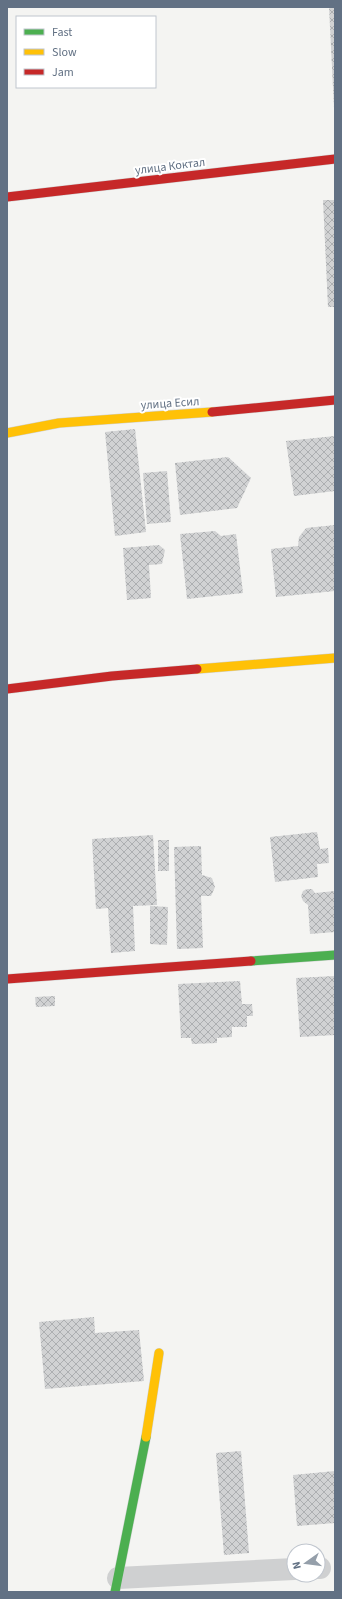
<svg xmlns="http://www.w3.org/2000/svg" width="342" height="1599" font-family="'Source Sans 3',sans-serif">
	<defs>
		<pattern id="building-cross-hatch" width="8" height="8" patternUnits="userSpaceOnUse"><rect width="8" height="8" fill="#d1d2d3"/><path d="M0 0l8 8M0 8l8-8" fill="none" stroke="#adafb1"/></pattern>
	</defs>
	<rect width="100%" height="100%" fill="#f4f4f2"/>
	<!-- building -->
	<g fill="url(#building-cross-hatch)">
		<path d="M329,7h6v101h-1z"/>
		<path d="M323,200h12v107h-7z"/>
		<path d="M135,429l11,103 -31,4 -10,-104z"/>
		<path d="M335,436v55l-41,5 -8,-55z"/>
		<path d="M228,457l23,21 -14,30 -57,7 -5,-52z"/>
		<path d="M167,471l4,51 -24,2 -4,-51z"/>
		<path d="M335,525v66l-59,6 -5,-48 27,-3 1,-9 7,-9z"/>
		<path d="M215,531l6,5 15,-2 7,59 -56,6 -7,-65z"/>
		<path d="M159,545l6,5 -3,14 -13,1 2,33 -24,2 -4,-52z"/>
		<path d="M317,832l3,17 8,-1 1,15 -12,1 1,13 -43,5 -5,-45z"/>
		<path d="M153,835l4,70 -24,1 2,45 -24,2 -3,-45 -12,1 -4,-70z"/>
		<rect x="158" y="840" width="11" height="31"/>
		<path d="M201,846l1,29 10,3 3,9 -4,9h-10l2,52 -26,1 -3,-102z"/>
		<path d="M307,889h5l3,4 20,-2v41l-25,2 -2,-29 -5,-4 -2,-5 2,-5z"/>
		<path d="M150,906l18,1 -1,38 -17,-1z"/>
		<path d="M335,976v59l-35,2 -4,-59z"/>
		<path d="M240,981l2,23h10l1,12h-6v11h-15v10l-15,1v5l-25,1 -1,-6h-10l-3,-54z"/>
		<path d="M55,996v10l-19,1 -1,-10z"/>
		<path d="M94,1317l1,16 44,-3 5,51 -99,8 -6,-67z"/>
		<path d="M241,1451l8,102 -25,2 -8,-102z"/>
		<path d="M335,1471v52l-38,3 -4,-51z"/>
	</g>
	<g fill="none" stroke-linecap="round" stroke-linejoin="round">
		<!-- fast casing -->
		<g stroke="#d0d2d2" stroke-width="10">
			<g id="fast">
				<path d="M251,961l84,-6"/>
				<path d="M115,1592l31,-155"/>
			</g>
		</g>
		<!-- slow casing -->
		<g stroke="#d0d2d2" stroke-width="10">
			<g id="slow">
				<path d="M7,433l52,-10 153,-11"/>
				<path d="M197,669l138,-11"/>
				<path d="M146,1437l13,-84"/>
			</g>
		</g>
		<!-- jam casing -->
		<g stroke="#d0d2d2" stroke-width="10">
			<g id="jam">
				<path d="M7,197l328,-38"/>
				<path d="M212,412l123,-12"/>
				<path d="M7,689l105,-13 85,-7"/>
				<path d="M7,979l244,-18"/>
			</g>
		</g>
		<!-- street -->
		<g stroke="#cfd0d1" stroke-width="22">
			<path d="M318,1568h2"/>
			<path d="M118,1578l176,-9"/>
		</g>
		<!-- fast -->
		<use href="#fast" stroke="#4caf50" stroke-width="9"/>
		<!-- slow -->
		<use href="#slow" stroke="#ffc107" stroke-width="9"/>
		<!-- jam -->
		<use href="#jam" stroke="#c62828" stroke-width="9"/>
	</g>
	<g text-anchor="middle" stroke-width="4" stroke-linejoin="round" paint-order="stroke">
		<!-- street labels -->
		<g font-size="12" fill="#627184" stroke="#fff">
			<text transform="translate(170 166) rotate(-7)" y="4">улица Коктал</text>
			<text transform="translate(170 403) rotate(-4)" y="4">улица Есил</text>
		</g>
	</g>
	<!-- border -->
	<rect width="342" height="1599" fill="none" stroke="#627184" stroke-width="16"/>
	<!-- legend -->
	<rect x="16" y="16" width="140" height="72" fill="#ffffff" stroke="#c0c6ce"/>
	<rect x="24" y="29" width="20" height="6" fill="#4caf50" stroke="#c0c6ce"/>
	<text x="52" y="36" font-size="12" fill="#627184">Fast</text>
	<rect x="24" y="49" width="20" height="6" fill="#ffc107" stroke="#c0c6ce"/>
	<text x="52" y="56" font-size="12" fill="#627184">Slow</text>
	<rect x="24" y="69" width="20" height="6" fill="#c62828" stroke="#c0c6ce"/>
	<text x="52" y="76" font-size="12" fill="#627184">Jam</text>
	<!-- north arrow -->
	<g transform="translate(306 1563) rotate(256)"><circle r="19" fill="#ffffff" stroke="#c0c6ce"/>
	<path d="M0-3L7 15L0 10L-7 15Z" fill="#959faa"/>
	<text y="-6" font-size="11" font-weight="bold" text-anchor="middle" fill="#627184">N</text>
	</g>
</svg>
